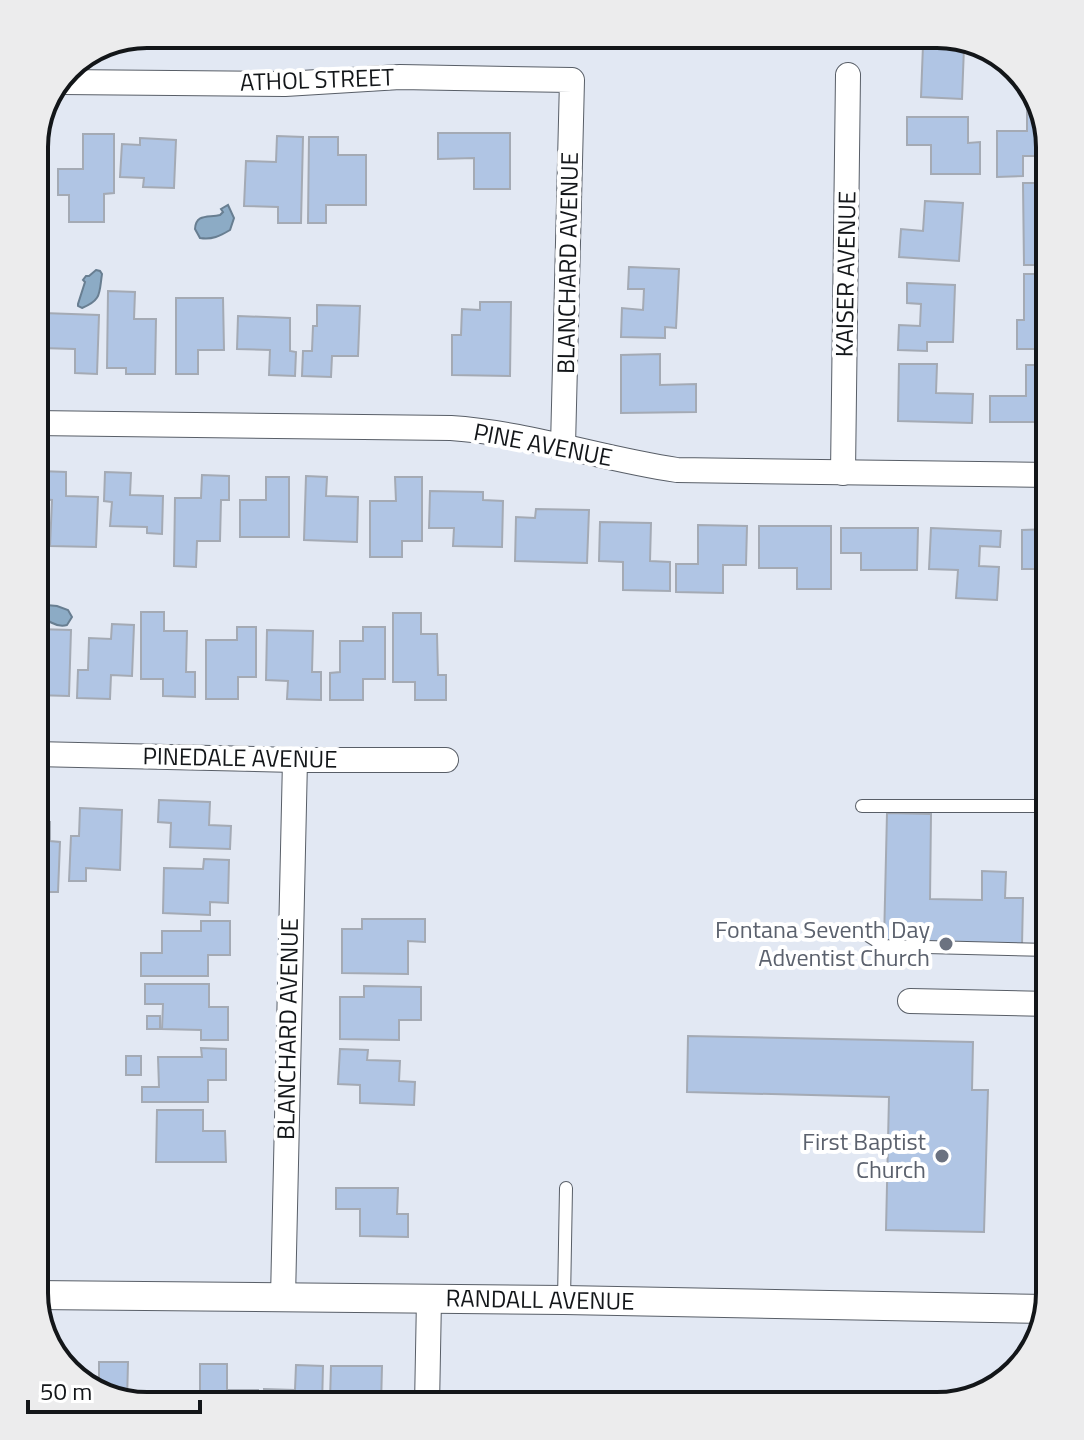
<svg xmlns="http://www.w3.org/2000/svg" width="1084" height="1440" font-family="'Titillium Web',sans-serif">
	<rect width="100%" height="100%" fill="#e2e8f3"/>
	<!-- water -->
	<g fill="#8cabc5" stroke="#687e91" stroke-width="2">
		<path d="M228,205l6,13 -4,12c-10,6 -18,10 -30,8l-5,-9c1,-16 14,-11 25,-14l3,-3 -2,-3z"/>
		<path d="M96,270l4,1 2,3c-3,19 0,26 -20,34l-4,-2v-2l7,-22 -2,-2 3,-4h3z"/>
		<path d="M46,605l11,1 11,4 4,7 -5,8c-10,3 -23,-5 -28,-14l2,-5z"/>
	</g>
	<!-- building -->
	<g fill="#b0c5e4" stroke="#a4aab4" stroke-width="2">
		<path d="M923,45l41,2 -2,52 -41,-2z"/>
		<path d="M1038,106l12,41v9h-27v20l-26,1v-46h30v-24z"/>
		<path d="M907,117h61v26l12,-1v32h-49v-29h-24z"/>
		<path d="M438,133h72v56h-36v-31l-36,1z"/>
		<path d="M83,134h31v59l-10,1v28h-35v-27h-11v-26h25z"/>
		<path d="M277,136l26,1 -2,86h-23v-16l-34,-1 2,-45 30,1z"/>
		<path d="M309,137h29v18h28v50h-40v18h-18z"/>
		<path d="M140,138l36,2 -2,48 -31,-1 1,-9 -24,-1 2,-33 18,1z"/>
		<path d="M1023,183h27v82h-26z"/>
		<path d="M925,201l38,2 -4,58 -60,-4 2,-28 22,2z"/>
		<path d="M629,267l50,2 -3,59 -11,-1v11l-44,-1 1,-29 21,2 1,-21h-16z"/>
		<path d="M1024,274h26v75h-33v-29h7z"/>
		<path d="M907,283l48,2 -2,57h-26v9l-29,-1 1,-25 21,1 1,-22 -14,-1z"/>
		<path d="M108,291l27,1 -1,27h22l-1,55h-29v-6h-19z"/>
		<path d="M176,298h47l1,52h-26v24h-22z"/>
		<path d="M480,302h31l-1,74 -58,-1v-40h9l1,-26 18,1z"/>
		<path d="M317,305l43,1 -2,50h-26l-1,21 -29,-1 1,-25h9l1,-25h4z"/>
		<path d="M34,310h3l-3,64z"/>
		<path d="M43,313l56,2 -2,59 -22,-1v-24l-34,-1z"/>
		<path d="M238,316l52,2v33l6,1 -1,24 -26,-1 1,-25 -33,-1z"/>
		<path d="M660,354v31l36,-1v28l-75,1v-58z"/>
		<path d="M899,364h38l-1,29 37,1 -1,29 -74,-2z"/>
		<path d="M1026,365h24v57h-60v-26h36z"/>
		<path d="M40,471l26,1v24l32,1 -2,50 -46,-1 2,-46 -13,-1z"/>
		<path d="M105,472l26,1 -1,22 33,1 -1,38 -15,-1v-6l-37,-1 2,-24 -8,-1z"/>
		<path d="M202,475l27,1v24h-8l-1,41h-23l-1,26 -22,-1 1,-68h26z"/>
		<path d="M306,476l21,1 -1,19 32,1 -1,45 -53,-2z"/>
		<path d="M266,477h23v60h-49v-37h26z"/>
		<path d="M395,477h27v64h-20v16h-32v-56h26z"/>
		<path d="M430,491l53,1v8l20,1 -1,46 -49,-1 1,-18h-25z"/>
		<path d="M536,509l53,1 -2,53 -72,-2 1,-44 19,1z"/>
		<path d="M600,522l51,1 -1,38 20,1v29l-47,-1v-28l-24,-1z"/>
		<path d="M698,525l49,1 -1,39h-23v28l-47,-1v-28h22z"/>
		<path d="M759,526h72v63h-34v-21h-38z"/>
		<path d="M841,528h77l-1,42h-56v-17h-20z"/>
		<path d="M931,528l70,3 -1,16 -20,-1 -1,20 20,1 -2,33 -41,-2 2,-28 -29,-1z"/>
		<path d="M1050,529v77h-14l-1,-37h-13v-39z"/>
		<path d="M141,612h23v19h23l-1,41h9v25l-32,-1v-17h-22z"/>
		<path d="M393,613h28v21h16l1,41h8v25h-31v-18h-22z"/>
		<path d="M34,615h4l-1,14 34,1 -2,66 -35,-1z"/>
		<path d="M112,624l22,1 -2,51 -21,-1 -1,24 -33,-1 1,-28h10l1,-32 22,1z"/>
		<path d="M237,627h19v50h-18v22h-32v-59h31z"/>
		<path d="M363,627h22v52h-22v21h-33v-27l10,-1v-31h23z"/>
		<path d="M267,630l46,1 -1,41h9v28l-34,-1 1,-18 -22,-1z"/>
		<path d="M159,800l51,2 -1,23 22,1 -1,23 -60,-2 1,-24 -13,-1z"/>
		<path d="M80,808l42,2 -2,60 -34,-2v13h-17l2,-45h8z"/>
		<path d="M887,813l44,1 -1,85 52,1v-29l24,1 -1,26h18l-1,47 -138,-3z"/>
		<path d="M34,821l16,1v19l10,1 -2,50h-24z"/>
		<path d="M204,859l25,1 -1,43 -18,-1v13l-47,-2 1,-45 39,1z"/>
		<path d="M362,919h63v23l-17,-1v33l-66,-1v-44h20z"/>
		<path d="M201,921h29v34h-22v21h-67v-23h21v-22h39z"/>
		<path d="M145,984h64v23h19v33h-27v-10l-39,-1 1,-25h-18z"/>
		<path d="M364,986l57,1v33h-22v20l-59,-1v-42h24z"/>
		<rect x="147" y="1016" width="13" height="13"/>
		<path d="M688,1036l285,6 -1,48h16l-4,142 -98,-2 3,-133 -202,-5z"/>
		<path d="M201,1048l25,1v31h-18v22h-66v-15h17l-1,-30h44z"/>
		<path d="M340,1049l28,1 -1,10 33,1 -1,20 16,1 -1,23 -54,-2v-18l-22,-1z"/>
		<rect x="126" y="1056" width="15" height="19"/>
		<path d="M157,1110h46v21h22l1,31h-70z"/>
		<path d="M336,1188h62l-1,26h11v23l-48,-1v-27h-24z"/>
		<path d="M99,1362h29l-1,40 -37,-11 -10,-9h19z"/>
		<path d="M200,1364h27v26h31v16h-58z"/>
		<path d="M296,1365l27,1 -1,40h-58v-17l31,1z"/>
		<path d="M331,1366h51l-1,40h-31v-7h-20z"/>
	</g>
	<g fill="none" stroke-linecap="round" stroke-linejoin="round">
		<!-- service casing -->
		<g stroke="#585e67" stroke-width="14">
			<g id="service">
				<path d="M862,806h188"/>
				<path d="M861,931l24,15 165,4"/>
				<path d="M564,1300l2,-112"/>
			</g>
		</g>
		<!-- minor casing -->
		<g stroke="#585e67" stroke-width="26">
			<g id="minor">
				<path d="M62,82l223,2 115,-7 172,3 -9,366"/>
				<path d="M34,423l417,5c77,5 150,31 226,42l373,5"/>
				<path d="M843,473l5,-398"/>
				<path d="M34,754l261,6h151"/>
				<path d="M910,1001l140,3"/>
				<path d="M283,1298l12,-538"/>
				<path d="M427,1406l2,-108"/>
			</g>
		</g>
		<!-- tertiary casing -->
		<g stroke="#585e67" stroke-width="30">
			<path id="tertiary" d="M34,1295l530,5 482,9"/>
		</g>
		<!-- service -->
		<use href="#service" stroke="#fff" stroke-width="12"/>
		<!-- minor -->
		<use href="#minor" stroke="#fff" stroke-width="24"/>
		<!-- tertiary -->
		<use href="#tertiary" stroke="#fff" stroke-width="28"/>
	</g>
	<!-- markers -->
	<g fill="#6b7280" stroke="#fff" stroke-width="3">
		<circle cx="946" cy="944" r="8"/>
		<circle cx="942" cy="1156" r="8"/>
	</g>
	<g text-anchor="middle" stroke-width="8" stroke-linejoin="round" paint-order="stroke">
		<!-- street labels -->
		<g font-size="24" fill="#131619" stroke="#fff">
			<text transform="translate(317 80) rotate(-2)" y="8">ATHOL STREET</text>
			<text transform="translate(568 263) rotate(-89)" y="8">BLANCHARD AVENUE</text>
			<text transform="translate(846 274) rotate(-89)" y="8">KAISER AVENUE</text>
			<text transform="translate(543 445) rotate(11)" y="8">PINE AVENUE</text>
			<text transform="translate(240 758) rotate(1)" y="8">PINEDALE AVENUE</text>
			<text transform="translate(288 1029) rotate(-89)" y="8">BLANCHARD AVENUE</text>
			<text transform="translate(540 1300) rotate(1)" y="8">RANDALL AVENUE</text>
		</g>
		<!-- worship labels -->
		<g font-size="24" fill="#5b616d" stroke="#fff" text-anchor="end">
			<text x="930" y="938">Fontana Seventh Day<tspan x="930" dy="28">Adventist Church</tspan></text>
			<text x="926" y="1150">First Baptist<tspan x="926" dy="28">Church</tspan></text>
		</g>
	</g>
	<!-- crop -->
	<path d="M0 0H1084V1440H0ZM147 48H937A99 99 0 0 1 1036 147V1293A99 99 0 0 1 937 1392H147A99 99 0 0 1 48 1293V147A99 99 0 0 1 147 48Z" fill="#ececed" fill-rule="evenodd"/>
	<path fill="none" stroke="#131619" stroke-width="4" d="M147 48H937A99 99 0 0 1 1036 147V1293A99 99 0 0 1 937 1392H147A99 99 0 0 1 48 1293V147A99 99 0 0 1 147 48Z"/>
	<!-- scale -->
	<path d="M28 1400v12h172v-12" fill="none" stroke="#131619" stroke-width="4"/>
	<text x="40" y="1400" font-size="24" fill="#131619" stroke="#ffffff" stroke-width="6" paint-order="stroke">50 m</text>
</svg>
